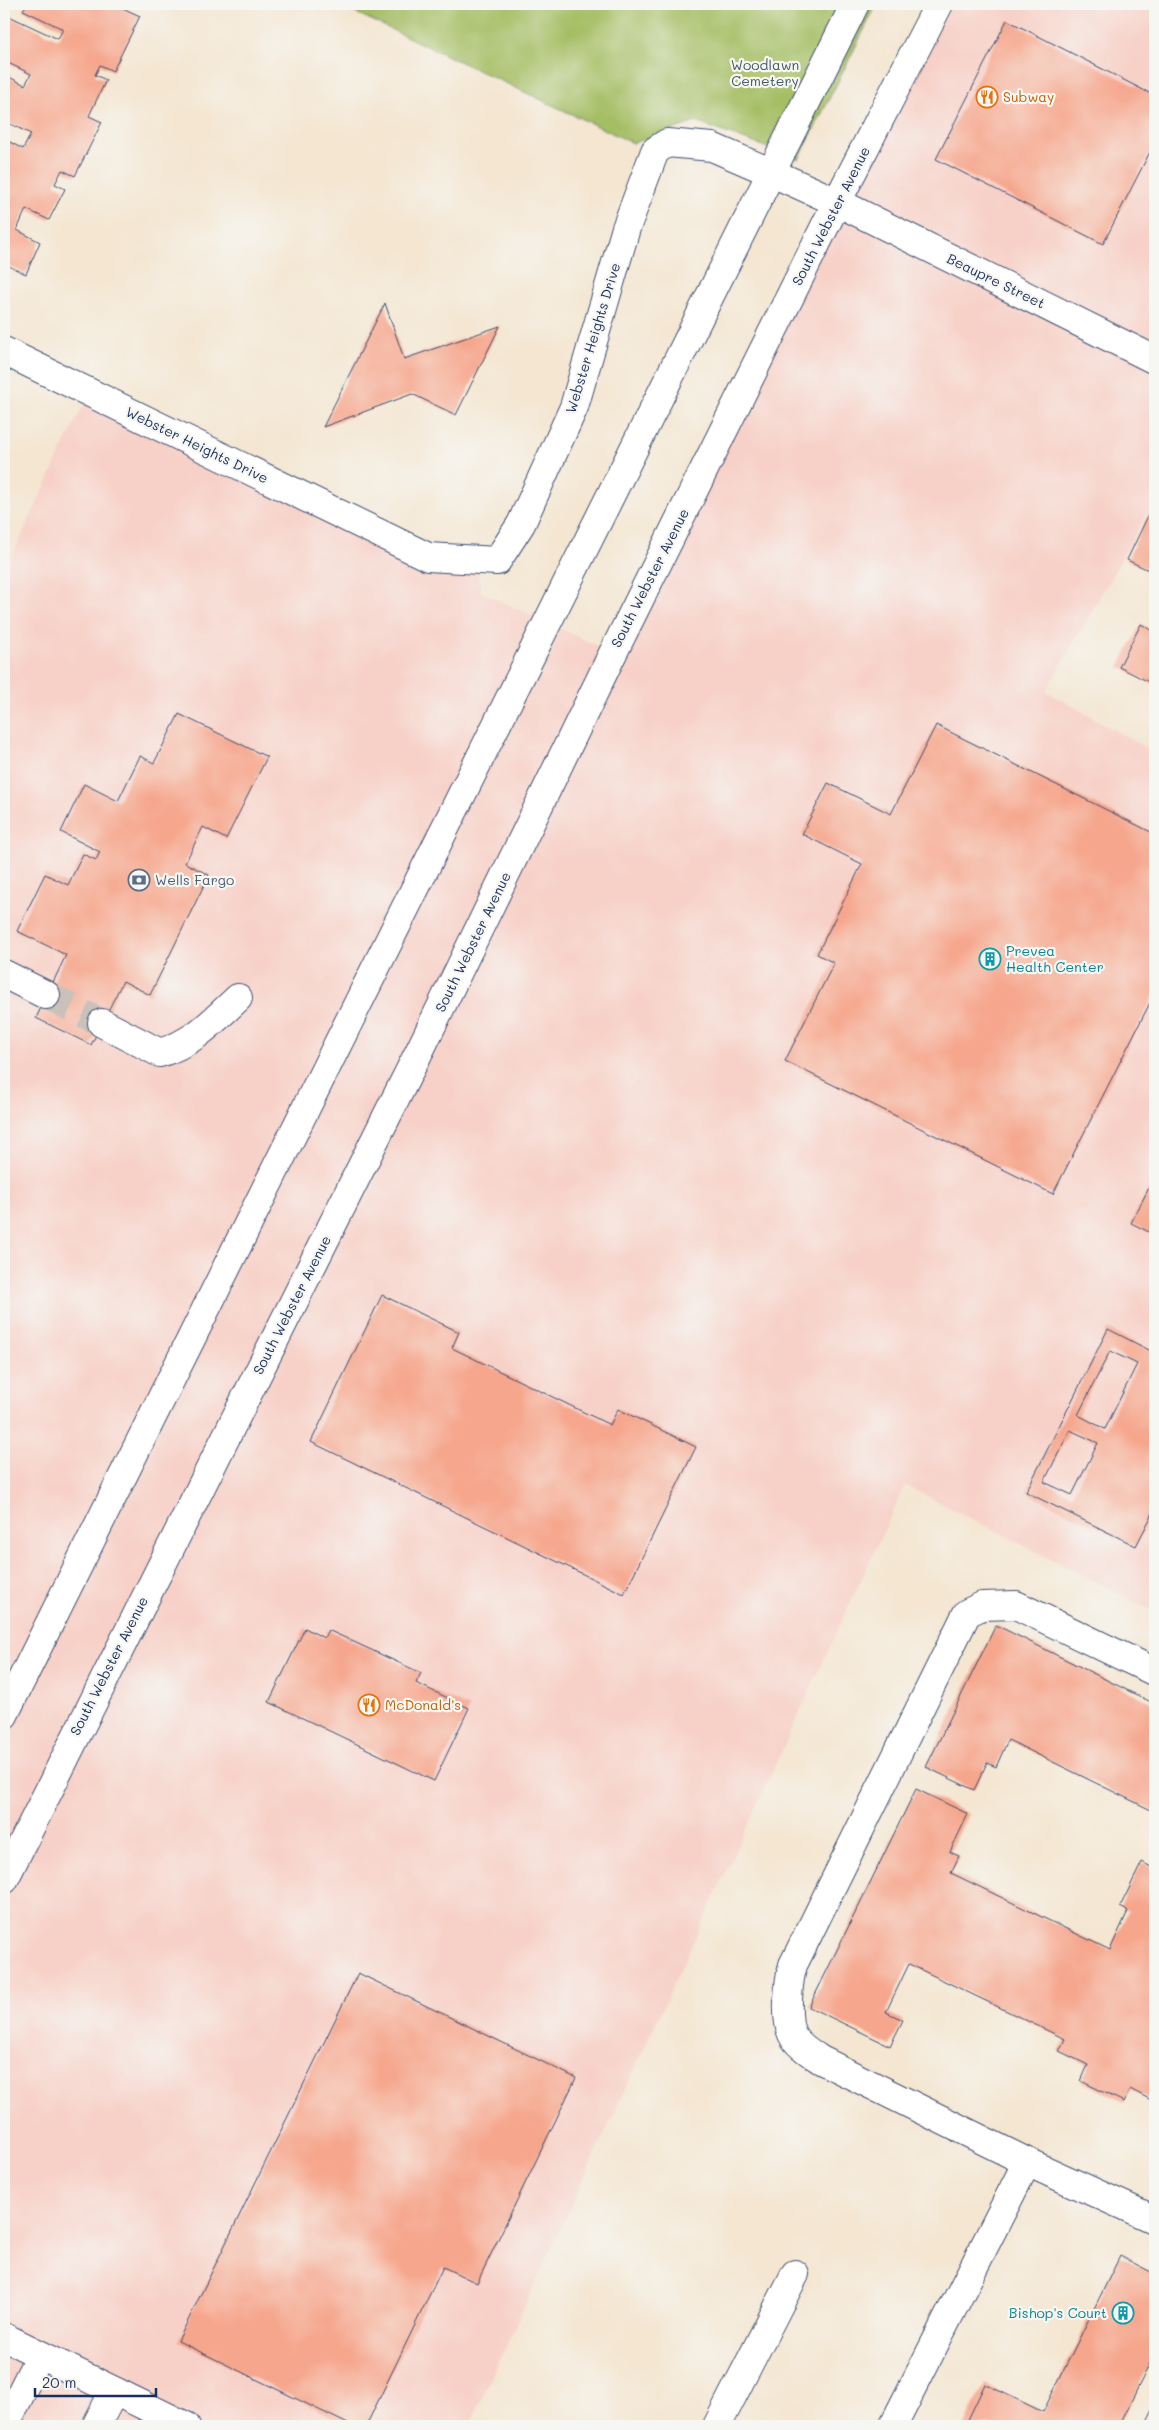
<svg xmlns="http://www.w3.org/2000/svg" width="1159" height="2430" font-family="Mali,sans-serif">
	<rect width="100%" height="100%" fill="#f6f6f2"/>
	<filter id="ink" filterUnits="userSpaceOnUse"><feTurbulence type="fractalNoise" baseFrequency=".02" numOctaves="2"/><feDisplacementMap in="SourceGraphic" scale="10" xChannelSelector="R" yChannelSelector="G"/><feConvolveMatrix kernelMatrix="1 2 1 2 8 2 1 2 1" color-interpolation-filters="sRGB"/></filter>
	<filter id="wash" filterUnits="userSpaceOnUse"><feTurbulence type="fractalNoise" baseFrequency=".0096" numOctaves="4" result="noise"/><feDisplacementMap in="SourceGraphic" scale="20" xChannelSelector="R" yChannelSelector="G"/><feGaussianBlur stdDeviation="1.12" result="paint"/><feColorMatrix in="noise" values="0 0 0 0 0 0 0 0 0 0 0 0 0 0 0 0 0 1.4 0 .05"/><feComposite in="paint" operator="in"/></filter>
	<g filter="url(#wash)">
		<rect width="100%" height="100%" fill="#f4e6d1"/>
		<!-- built -->
		<path fill="#f7d1c8" d="M939,4h216v496l-109,191 109,62v859l-250,-127 -436,941h-465v-1853l85,-180 339,164 49,2 4,33 132,61z"/>
		<!-- green -->
		<path fill="#a4be64" stroke="#607661" d="M337,4h540l-78,155 -103,-37 -63,21z"/>
		<g id="blocks">
			<!-- building -->
			<g fill="#f6a68c" fill-rule="evenodd">
				<path d="M27,4h87l26,12 -27,55 -13,-6 -5,10 11,5 -17,36 13,6 -27,54 -13,-6 -7,14 10,5 -16,31 -23,-11 -9,21 23,12 -14,32 -22,-10v-125l19,10 8,-15 -27,-13v-40l3,-5 18,9 6,-11 -27,-13v-35l5,-10 49,23 5,-10 -40,-19z"/>
				<path d="M1007,20l148,76v46l-52,102 -167,-85z"/>
				<path d="M385,303l19,56 96,-33 -44,89 -44,-21 -89,33z"/>
				<path d="M1155,501v72l-28,-13z"/>
				<path d="M1141,624l14,8v53l-36,-18z"/>
				<path d="M179,714l88,43 -41,82 -23,-12 -18,36 24,12 -59,120 -27,-14 -32,64 -55,-27 30,-63 -49,-24 28,-57 23,11 15,-31 13,6 4,-8 -39,-20 23,-48 34,17 22,-45 14,7z"/>
				<path d="M936,725l219,109v159l-102,201 -268,-133 49,-98 -17,-9 45,-90 -60,-30 26,-51 63,31z"/>
				<path d="M1155,1176v59l-24,-12z"/>
				<path d="M382,1295l77,37 -7,16 158,77 8,-16 78,38 -72,147 -313,-152z"/>
				<path d="M1108,1329l47,24v156l-19,37 -110,-54zM1110,1351l27,13 -32,65 -27,-14zM1070,1430l28,13 -26,52 -28,-13z"/>
				<path d="M996,1625l159,79v108l-147,-72 -12,27 -9,-4 -13,27 -48,-23z"/>
				<path d="M305,1628l19,10 4,-8 93,43 -5,10 53,25 -35,73 -165,-79z"/>
				<path d="M916,1789l52,25 -18,38 9,4 -8,17 159,77 18,-39 -8,-4 22,-45 11,6 2,-4v238l-25,-13 -6,13 -43,-21 7,-16 -29,-14 6,-12 -156,-75 -23,48 17,8 -13,26 -81,-39z"/>
				<path d="M358,1973l218,105 -99,205 -34,-16 -77,159h-14l-174,-85z"/>
				<path d="M1120,2256l35,18v79l-36,73h-154l20,-42 58,28z"/>
				<path d="M1155,2406v20h-10z"/>
			</g>
		</g>
	</g>
	<g filter="url(#ink)">
		<use href="#blocks" fill-opacity="0" stroke="#3c4a6f" stroke-width="1"/>
		<g fill="none" stroke-linecap="round" stroke-linejoin="round">
			<!-- minor-tunnel -->
			<path stroke="#c9c1ba" stroke-width="28" stroke-dasharray="28 14" stroke-linecap="butt" d="M46,995l56,28"/>
			<!-- minor casing -->
			<g stroke="#3c4a6f" stroke-width="30">
				<g id="minor">
					<path d="M4,351l424,206 69,4 24,-37 53,-117 52,-179 29,-77 12,-8 45,4 58,25 67,30 318,158"/>
					<path d="M4,974l42,21"/>
					<path d="M102,1023l58,30c35,-11 52,-31 78,-55"/>
					<path d="M1155,1672l-139,-67 -34,1 -15,7 -174,352c-5,16 -8,54 -1,69 5,11 20,20 29,26l206,102 128,58"/>
					<path d="M4,2337l182,89"/>
					<path d="M4,2423l4,-4 32,-64"/>
					<path d="M96,2426l18,-35"/>
					<path d="M717,2426l78,-152"/>
					<path d="M893,2426l134,-264"/>
				</g>
			</g>
			<!-- major casing -->
			<g stroke="#3c4a6f" stroke-width="30">
				<g id="major">
					<path d="M4,1715c287,-568 566,-1141 851,-1711"/>
					<path d="M4,1880l417,-832 192,-395 224,-451 102,-198"/>
				</g>
			</g>
			<!-- minor -->
			<use href="#minor" stroke="#fff" stroke-width="28"/>
			<!-- major -->
			<use href="#major" stroke="#fff" stroke-width="28"/>
		</g>
	</g>
	<!-- icons -->
	<defs>
		<g id="restaurant-ring" transform="scale(1.125)"><circle r="9.5" fill="#f6f6f2" stroke="#e8710a" stroke-width="1.5"/><path d="M-5-6h1v4h1v-4h1v4h1v-4h1v5L-1.5 .5V6h-2V.5L-5-1ZM5-6V6H3V1.5H1.5Q1.5-4 5-6Z" fill="#e8710a"/></g>
		<g id="bank-ring" transform="scale(1.125)"><circle r="9.5" fill="#f6f6f2" stroke="#5c6f8a" stroke-width="1.5"/><path d="M-6-4H6V4H-6ZM0-2.3a2.3 2.3 0 1 0 0 4.6a2.3 2.3 0 1 0 0-4.6Z" fill="#5c6f8a"/></g>
		<g id="building-ring" transform="scale(1.125)"><circle r="9.5" fill="#f6f6f2" stroke="#0f9aa8" stroke-width="1.5"/><path d="M-4-6H4V6H1V3H-1V6H-4ZM-2.5-4.3h1.7v1.8h-1.7ZM.8-4.3h1.7v1.8H.8ZM-2.5-1h1.7V.8h-1.7ZM.8-1h1.7V.8H.8Z" fill="#0f9aa8"/></g>
	</defs>
	<g fill-rule="evenodd">
		<use href="#restaurant-ring" x="987" y="97"/>
		<use href="#bank-ring" x="139" y="880"/>
		<use href="#building-ring" x="990" y="959"/>
		<use href="#restaurant-ring" x="369" y="1705"/>
		<use href="#building-ring" x="1123" y="2313"/>
	</g>
	<g text-anchor="middle" stroke-width="4.5" stroke-linejoin="round" paint-order="stroke">
		<!-- park labels -->
		<g font-size="14" fill="#445a60" stroke="#f6f6f2">
			<text x="765" y="70">Woodlawn<tspan x="765" dy="16">Cemetery</tspan></text>
		</g>
		<!-- food labels -->
		<g font-size="14" fill="#c56008" stroke="#f6f6f2" text-anchor="start">
			<text x="1003" y="102">Subway</text>
			<text x="385" y="1710">McDonald's</text>
		</g>
		<!-- street labels -->
		<g font-size="14" fill="#1b2f5e" stroke="#f6f6f2">
			<text transform="translate(831 216) rotate(-63)" y="5">South Webster Avenue</text>
			<text transform="translate(996 281) rotate(26)" y="5">Beaupre Street</text>
			<text transform="translate(593 338) rotate(-73)" y="5">Webster Heights Drive</text>
			<text transform="translate(197 445) rotate(26)" y="5">Webster Heights Drive</text>
			<text transform="translate(650 578) rotate(-63)" y="5">South Webster Avenue</text>
			<text transform="translate(473 942) rotate(-64)" y="5">South Webster Avenue</text>
			<text transform="translate(292 1305) rotate(-63)" y="5">South Webster Avenue</text>
			<text transform="translate(109 1666) rotate(-63)" y="5">South Webster Avenue</text>
		</g>
		<!-- service labels -->
		<g font-size="14" fill="#4e5e75" stroke="#f6f6f2" text-anchor="start">
			<text x="155" y="885">Wells Fargo</text>
		</g>
		<!-- culture labels -->
		<g font-size="14" fill="#0d838f" stroke="#f6f6f2" text-anchor="start">
			<text x="1006" y="956">Prevea<tspan x="1006" dy="16">Health Center</tspan></text>
			<text x="1107" y="2318" text-anchor="end">Bishop's Court</text>
		</g>
	</g>
	<!-- margin -->
	<rect width="1159" height="2430" fill="none" stroke="#f6f6f2" stroke-width="20"/>
	<!-- scale -->
	<path d="M35 2388v8h121v-8" fill="none" stroke="#1b2f5e" stroke-width="2.5"/>
	<text x="42" y="2388" font-size="15" fill="#1b2f5e" stroke="#f6f6f2" stroke-width="4" paint-order="stroke">20 m</text>
</svg>
